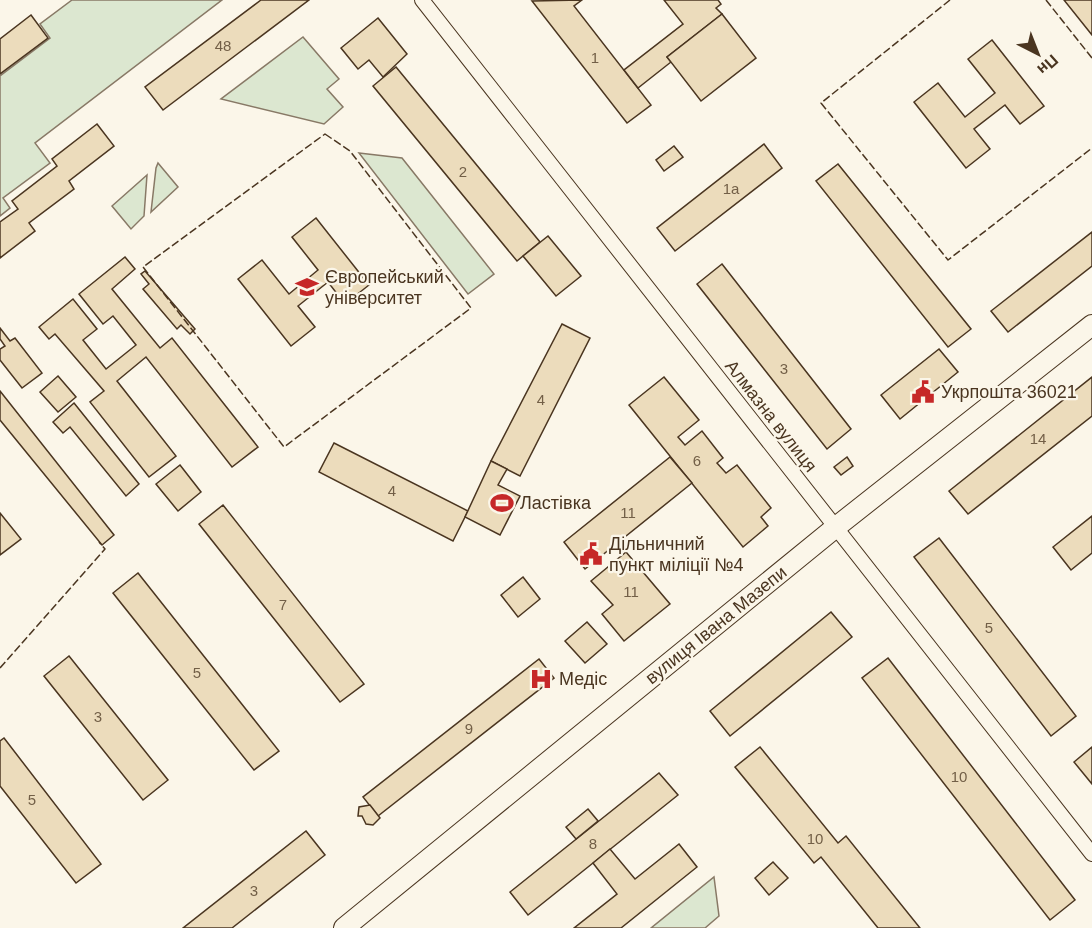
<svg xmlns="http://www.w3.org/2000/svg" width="1092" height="928" font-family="Arial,sans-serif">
	<rect width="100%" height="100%" fill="#fbf6e9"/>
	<!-- green -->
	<g fill="#dce7d0" stroke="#887966" stroke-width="1.5">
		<path d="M72,0h150l-187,143 15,20 -47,35 7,10 -10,8v-140l50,-38 -10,-14z"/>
		<path d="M303,37l36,42 -12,10 16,18 -19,17 -103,-25z"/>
		<path d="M359,153l43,5 92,116 -26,20z"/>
		<path d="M158,163l20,24 -27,25 5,-44z"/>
		<path d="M147,175l-3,41 -13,13 -19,-23z"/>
		<path d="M714,877l5,39 -14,12h-54z"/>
	</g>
	<!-- building -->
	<g fill="#ecdcbc" stroke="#4a3520" stroke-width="1.5">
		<path d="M261,0h48l-146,110 -18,-23z"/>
		<path d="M582,0l-8,6 77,99 -24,18 -95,-122z"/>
		<path d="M664,0h54l3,4 -5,4 6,6 -55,43 4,5 -33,26 -14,-18 59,-46z"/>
		<path d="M1064,0h28v35z"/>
		<path d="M722,14l34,44 -55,43 -34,-44z"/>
		<path d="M31,15l17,23 -48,36v-35z"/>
		<path d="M378,18l29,36 -24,23 -14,-17 -11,9 -17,-21z"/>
		<path d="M992,40l52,66 -24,18 -15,-19 -31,24 16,20 -24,19 -52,-66 24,-19 27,34 30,-24 -27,-34z"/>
		<path d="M396,67l144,175 -23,19 -144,-175z"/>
		<path d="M97,124l17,22 -45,35 5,8 -45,34 6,8 -35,27v-36l18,-13 -6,-8 45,-35 -5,-7z"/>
		<path d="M764,144l18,24 -107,83 -18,-23z"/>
		<path d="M674,146l9,11 -19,14 -8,-11z"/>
		<path d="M838,164l133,165 -23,18 -132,-166z"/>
		<path d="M316,218l53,67 -24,19 -17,-22 -30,24 17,21 -24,19 -53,-67 24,-19 27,34 29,-24 -26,-33z"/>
		<path d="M1092,232v34l-84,66 -17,-21z"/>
		<path d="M548,236l33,40 -25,20 -33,-40z"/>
		<path d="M125,257l10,12 -23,20 48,59 12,-10 86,109 -26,20 -86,-110 -29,24 59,75 -27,21 -59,-75 14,-11 -49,-57 -6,5 -10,-12 34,-28 24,30 -14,11 23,29 30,-24 -23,-29 -10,8 -24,-30z"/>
		<path d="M722,264l129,165 -24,20 -130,-165z"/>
		<path d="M145,271l50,58 -5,5 -9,-9 -4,4 -34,-40 6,-5 -8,-10z"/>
		<path d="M562,324l28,14 -70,138 -29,-15z"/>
		<path d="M0,328l10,13 5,-3 27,35 -20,15 -22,-28v-11l5,-3 -5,-7z"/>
		<path d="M939,349l19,23 -58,47 -19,-24z"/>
		<path d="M58,376l18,21 -18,15 -18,-20z"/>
		<path d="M664,377l35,43 -21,17 7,8 17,-14 21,27 -6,5 9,10 11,-8 34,43 -10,9 7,9 -25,21 -114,-142z"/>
		<path d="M1092,377v39l-124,98 -19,-23z"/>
		<path d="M0,391l114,144 -12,10 -102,-125z"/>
		<path d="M74,403l65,81 -13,12 -56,-69 -7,6 -10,-11z"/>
		<path d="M334,443l134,68 -15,30 -134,-69z"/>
		<path d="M670,457l22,26 -107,86 -21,-27z"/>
		<path d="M847,457l6,9 -12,9 -7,-8z"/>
		<path d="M491,461l16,8 -9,16 22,11 -20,39 -35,-18z"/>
		<path d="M180,465l21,27 -23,19 -22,-27z"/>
		<path d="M223,505l141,179 -24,18 -141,-178z"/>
		<path d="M0,513l21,26 -21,16z"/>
		<path d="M1092,516v37l-21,17 -18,-23z"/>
		<path d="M939,538l137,178 -25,20 -137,-179z"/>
		<path d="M626,552l44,52 -46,37 -22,-27 11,-9 -22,-24z"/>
		<path d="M138,573l141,178 -25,19 -141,-177z"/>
		<path d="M523,577l17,22 -22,18 -17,-22z"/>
		<path d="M831,612l21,25 -122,99 -20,-25z"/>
		<path d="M587,622l20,22 -22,19 -20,-22z"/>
		<path d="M69,656l99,124 -25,20 -99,-124z"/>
		<path d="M888,658l187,242 -25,20 -188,-242z"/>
		<path d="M539,659l15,19 -176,138 -15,-19z"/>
		<path d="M4,738l97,126 -25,19 -76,-97v-45z"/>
		<path d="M760,747l78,96 8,-7 74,92h-42l-57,-71 -7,6 -79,-96z"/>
		<path d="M1092,747v37l-18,-22z"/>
		<path d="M659,773l19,22 -150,120 -18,-23z"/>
		<path d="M370,805l10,13 -7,7 -7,-1 -4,-8h-4l1,-9z"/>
		<path d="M588,809l10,12 -22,18 -10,-12z"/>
		<path d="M306,831l19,24 -93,73h-49z"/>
		<path d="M679,844l18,23 -76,61h-47l43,-34 -24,-31 17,-14 25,30z"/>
		<path d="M773,862l15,16 -19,17 -14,-17z"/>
	</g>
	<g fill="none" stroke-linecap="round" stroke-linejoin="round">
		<!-- street casing -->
		<g stroke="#4a3520" stroke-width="16">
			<path id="street" d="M422,0l670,854"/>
		</g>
		<!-- secondary casing -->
		<g stroke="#4a3520" stroke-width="22">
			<path id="secondary" d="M344,928l492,-401 256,-202"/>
		</g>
		<!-- street -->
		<use href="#street" stroke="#fbf6e9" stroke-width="14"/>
		<!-- secondary -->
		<use href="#secondary" stroke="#fbf6e9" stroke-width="20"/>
		<!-- fence -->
		<g stroke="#4a3520" stroke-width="1.5" stroke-dasharray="8 3" stroke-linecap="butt">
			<path d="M950,0l-129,103 127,157 144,-112"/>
			<path d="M1046,0l46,58"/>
			<path d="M325,134l25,17 121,157 -187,139 -141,-180z"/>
			<path d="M0,668l105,-119 -6,-7"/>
		</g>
	</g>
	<!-- icons -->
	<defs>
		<g id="university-bare" transform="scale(1.8)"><path d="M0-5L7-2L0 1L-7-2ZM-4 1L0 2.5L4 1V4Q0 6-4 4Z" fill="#c62828" stroke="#fbf6e9" stroke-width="2.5" paint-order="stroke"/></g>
		<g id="civic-bare" transform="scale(1.8)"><path d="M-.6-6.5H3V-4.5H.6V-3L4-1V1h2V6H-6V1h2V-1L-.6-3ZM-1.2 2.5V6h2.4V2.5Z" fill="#c62828" stroke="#fbf6e9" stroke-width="2.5" paint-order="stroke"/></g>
		<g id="stadium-bare" transform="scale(1.8)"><path d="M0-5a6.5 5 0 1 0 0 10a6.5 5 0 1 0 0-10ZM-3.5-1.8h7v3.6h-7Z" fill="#c62828" stroke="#fbf6e9" stroke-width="2.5" paint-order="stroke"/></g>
		<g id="hospital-bare" transform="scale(1.8)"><path d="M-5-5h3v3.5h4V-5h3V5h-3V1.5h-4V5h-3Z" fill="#c62828" stroke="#fbf6e9" stroke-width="2.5" paint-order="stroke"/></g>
	</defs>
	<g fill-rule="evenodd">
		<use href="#university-bare" x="307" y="287"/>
		<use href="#civic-bare" x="923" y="392"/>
		<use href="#stadium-bare" x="502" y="503"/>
		<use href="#civic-bare" x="591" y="554"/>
		<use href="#hospital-bare" x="541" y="679"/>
	</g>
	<g text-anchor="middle" stroke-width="4.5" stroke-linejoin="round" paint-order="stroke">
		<!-- number labels -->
		<g font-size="15" fill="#725f47">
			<text x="223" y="51">48</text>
			<text x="595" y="63">1</text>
			<text x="463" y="177">2</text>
			<text x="731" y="194">1а</text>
			<text x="784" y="374">3</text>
			<text x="541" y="405">4</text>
			<text x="1038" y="444">14</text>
			<text x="697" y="466">6</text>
			<text x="392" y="496">4</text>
			<text x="628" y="518">11</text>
			<text x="631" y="597">11</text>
			<text x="283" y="610">7</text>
			<text x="989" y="633">5</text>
			<text x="197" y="678">5</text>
			<text x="98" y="722">3</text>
			<text x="469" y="734">9</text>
			<text x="959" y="782">10</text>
			<text x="32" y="805">5</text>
			<text x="815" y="844">10</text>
			<text x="593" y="849">8</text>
			<text x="254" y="896">3</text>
		</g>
		<!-- poi labels -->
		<g font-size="18" fill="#4a3520" stroke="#fbf6e9" text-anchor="start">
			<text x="325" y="283">Європейський<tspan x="325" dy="21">університет</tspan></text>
			<text x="941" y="398">Укрпошта 36021</text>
			<text x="520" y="509">Ластівка</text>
			<text x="609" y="550">Дільничний<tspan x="609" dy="21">пункт міліції №4</tspan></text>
			<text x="559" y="685">Медіс</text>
		</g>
		<!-- street labels -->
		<g font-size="18" fill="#4a3520" stroke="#fbf6e9">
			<text transform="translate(771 416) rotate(52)" y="6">Алмазна вулиця</text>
			<text transform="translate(716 625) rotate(-39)" y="6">вулиця Івана Мазепи</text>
		</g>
	</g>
	<!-- north arrow -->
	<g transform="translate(1038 54) rotate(138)" stroke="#fbf6e9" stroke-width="4.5" paint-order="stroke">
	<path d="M0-4.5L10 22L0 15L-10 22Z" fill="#4a3520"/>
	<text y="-9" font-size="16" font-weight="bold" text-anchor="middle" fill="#4a3520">Пн</text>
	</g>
</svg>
